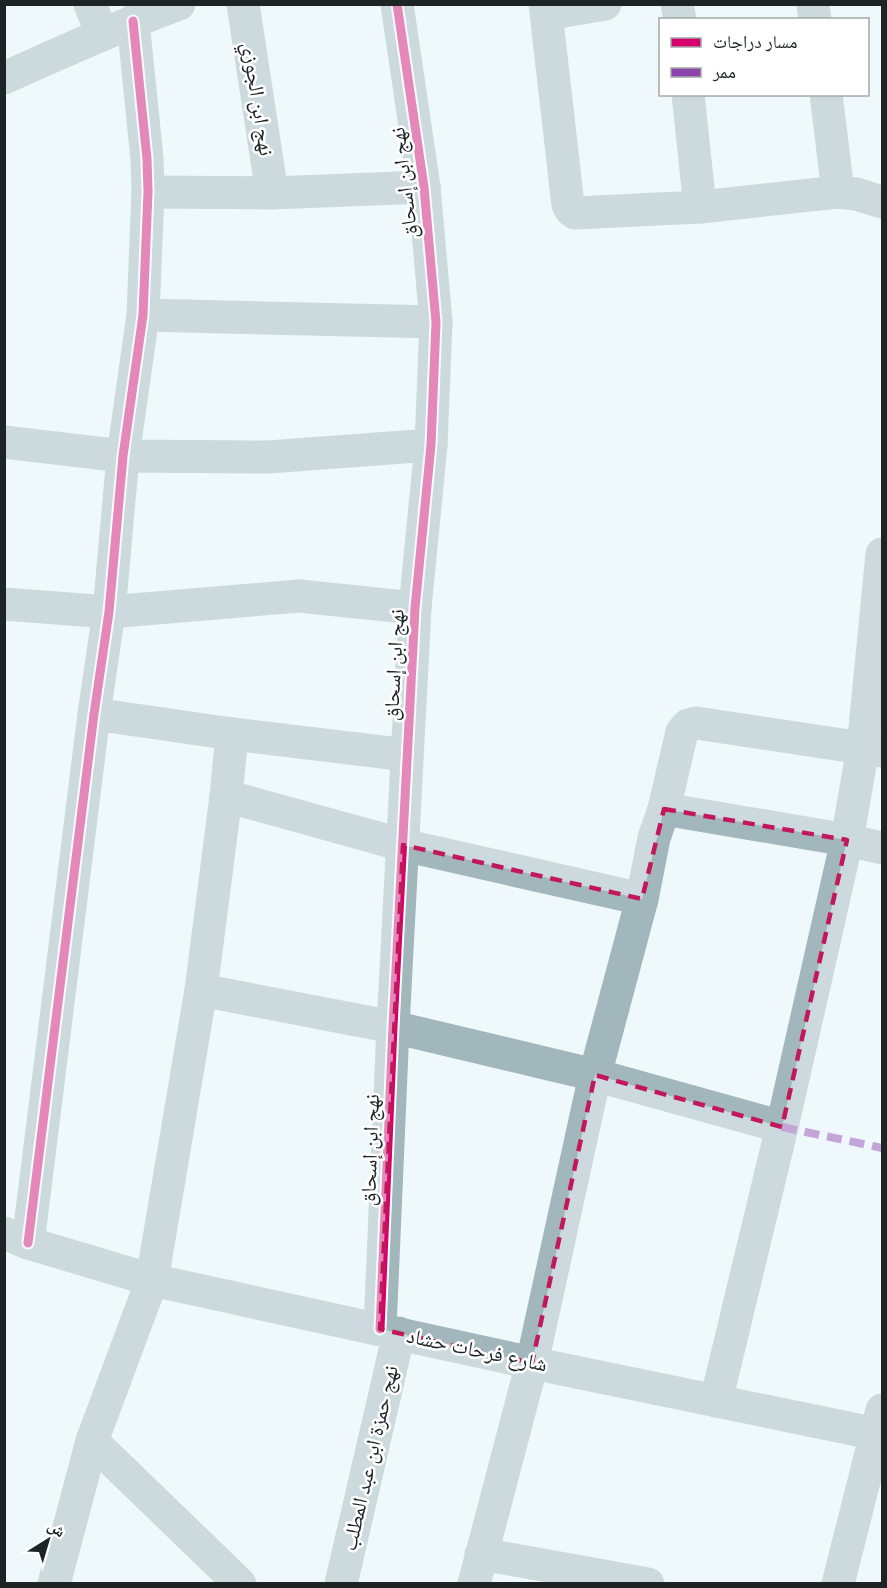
<svg xmlns="http://www.w3.org/2000/svg" width="887" height="1588" font-family="Ubuntu,'Noto Naskh Arabic',sans-serif">
	<rect width="100%" height="100%" fill="#eff8fa"/>
	<g fill="none" stroke-linecap="round" stroke-linejoin="round">
		<!-- minor -->
		<g stroke="#a2b7bc" stroke-width="33">
			<path d="M90,4l12,30"/>
			<path d="M243,4l29,189"/>
			<path d="M545,4l23,201 3,5 4,3 125,-6 138,-15 -12,-98"/>
			<path d="M677,4l3,16"/>
			<path d="M813,4l2,16"/>
			<path d="M547,14l58,-10"/>
			<path d="M4,78c58,-26 115,-52 175,-74"/>
			<path d="M688,94l12,113"/>
			<path d="M148,192l124,1 152,-6"/>
			<path d="M838,192l18,2 26,8"/>
			<path d="M143,315l293,7"/>
			<path d="M4,442l119,14 145,1 163,-12"/>
			<path d="M4,604l105,8 190,-16 116,12"/>
			<path d="M94,714l138,20 175,21"/>
			<path d="M226,796l177,49 239,54"/>
			<path d="M664,809l183,31 35,8"/>
			<path d="M201,990l192,37 202,48 187,52"/>
			<path d="M4,1233l24,10 124,37 380,83 350,72"/>
			<path d="M28,1243l66,-529 15,-102 14,-156 20,-141 5,-123 -1,-33 -14,-138"/>
			<path d="M380,1329l13,-302 22,-419 16,-163 5,-123 -12,-135 -27,-183"/>
			<path d="M716,1401l66,-274 65,-287 16,-92 19,-194"/>
			<path d="M92,1441l148,143"/>
			<path d="M481,1554l167,30"/>
			<path d="M54,1584l38,-143 60,-161 49,-290 25,-194 6,-62"/>
			<path d="M341,1584l58,-251"/>
			<path d="M474,1584l58,-221 63,-288 47,-176 12,-61 10,-29 18,-77 6,-7 8,-2 186,28"/>
			<path d="M838,1584l44,-174"/>
		</g>
		<!-- quiet -->
		<path stroke="#8e44ad" stroke-width="8" stroke-dasharray="15 8" stroke-linecap="butt" d="M782,1127l100,21"/>
		<!-- cycleway casing -->
		<g stroke="#fff" stroke-width="13">
			<g id="cycleway">
				<path d="M28,1243l66,-529 15,-102 14,-156 20,-141 5,-123 -1,-33 -14,-138"/>
				<path d="M380,1329l13,-302 22,-419 16,-163 5,-123 -12,-135 -27,-183"/>
			</g>
		</g>
		<!-- cycleway -->
		<use href="#cycleway" stroke="#d6006c" stroke-width="9"/>
	</g>
	<!-- marked area -->
	<path d="M0 0H887V1588H0ZM664,809l183,31 -65,287 -187,-52 -63,288 -152,-34 23,-484 239,54z" fill="#eff8fa" fill-opacity=".55" fill-rule="evenodd"/>
	<path fill="none" stroke="#c2185b" stroke-width="4.5" stroke-dasharray="12 8" stroke-linejoin="round" d="M664,809l183,31 -65,287 -187,-52 -63,288 -152,-34 23,-484 239,54z"/>
	<g text-anchor="middle" stroke-width="5" stroke-linejoin="round" paint-order="stroke">
		<!-- street labels -->
		<g font-size="21" fill="#1c2425" stroke="#fff">
			<text transform="translate(258 99) rotate(81)" y="7">نهج ابن الجوزي</text>
			<text transform="translate(404 183) rotate(-97)" y="7">نهج ابن إسحاق</text>
			<text transform="translate(394 665) rotate(-87)" y="7">نهج ابن إسحاق</text>
			<text transform="translate(370 1150) rotate(-88)" y="7">نهج ابن إسحاق</text>
			<text transform="translate(477 1350) rotate(12)" y="7">شارع فرحات حشاد</text>
			<text transform="translate(370 1458) rotate(-77)" y="7">نهج حمزة ابن عبد المطلب</text>
		</g>
	</g>
	<!-- border -->
	<rect width="887" height="1588" fill="none" stroke="#1c2425" stroke-width="12"/>
	<!-- legend -->
	<rect x="659" y="18" width="210" height="78" fill="#ffffff" stroke="#a4a7a8" stroke-width="1.5"/>
	<rect x="671" y="38" width="30" height="9" fill="#d6006c" stroke="#a4a7a8" stroke-width="1.5"/>
	<text x="713" y="48" font-size="18" fill="#1c2425">مسار دراجات</text>
	<rect x="671" y="68" width="30" height="9" fill="#8e44ad" stroke="#a4a7a8" stroke-width="1.5"/>
	<text x="713" y="78" font-size="18" fill="#1c2425">ممر</text>
	<!-- north arrow -->
	<g transform="translate(48 1540) rotate(37)" stroke="#ffffff" stroke-width="4.5" paint-order="stroke">
	<path d="M0-4.5L10 22L0 15L-10 22Z" fill="#1c2425"/>
	<text y="-9" font-size="16" font-weight="bold" text-anchor="middle" fill="#1c2425">ش</text>
	</g>
</svg>
